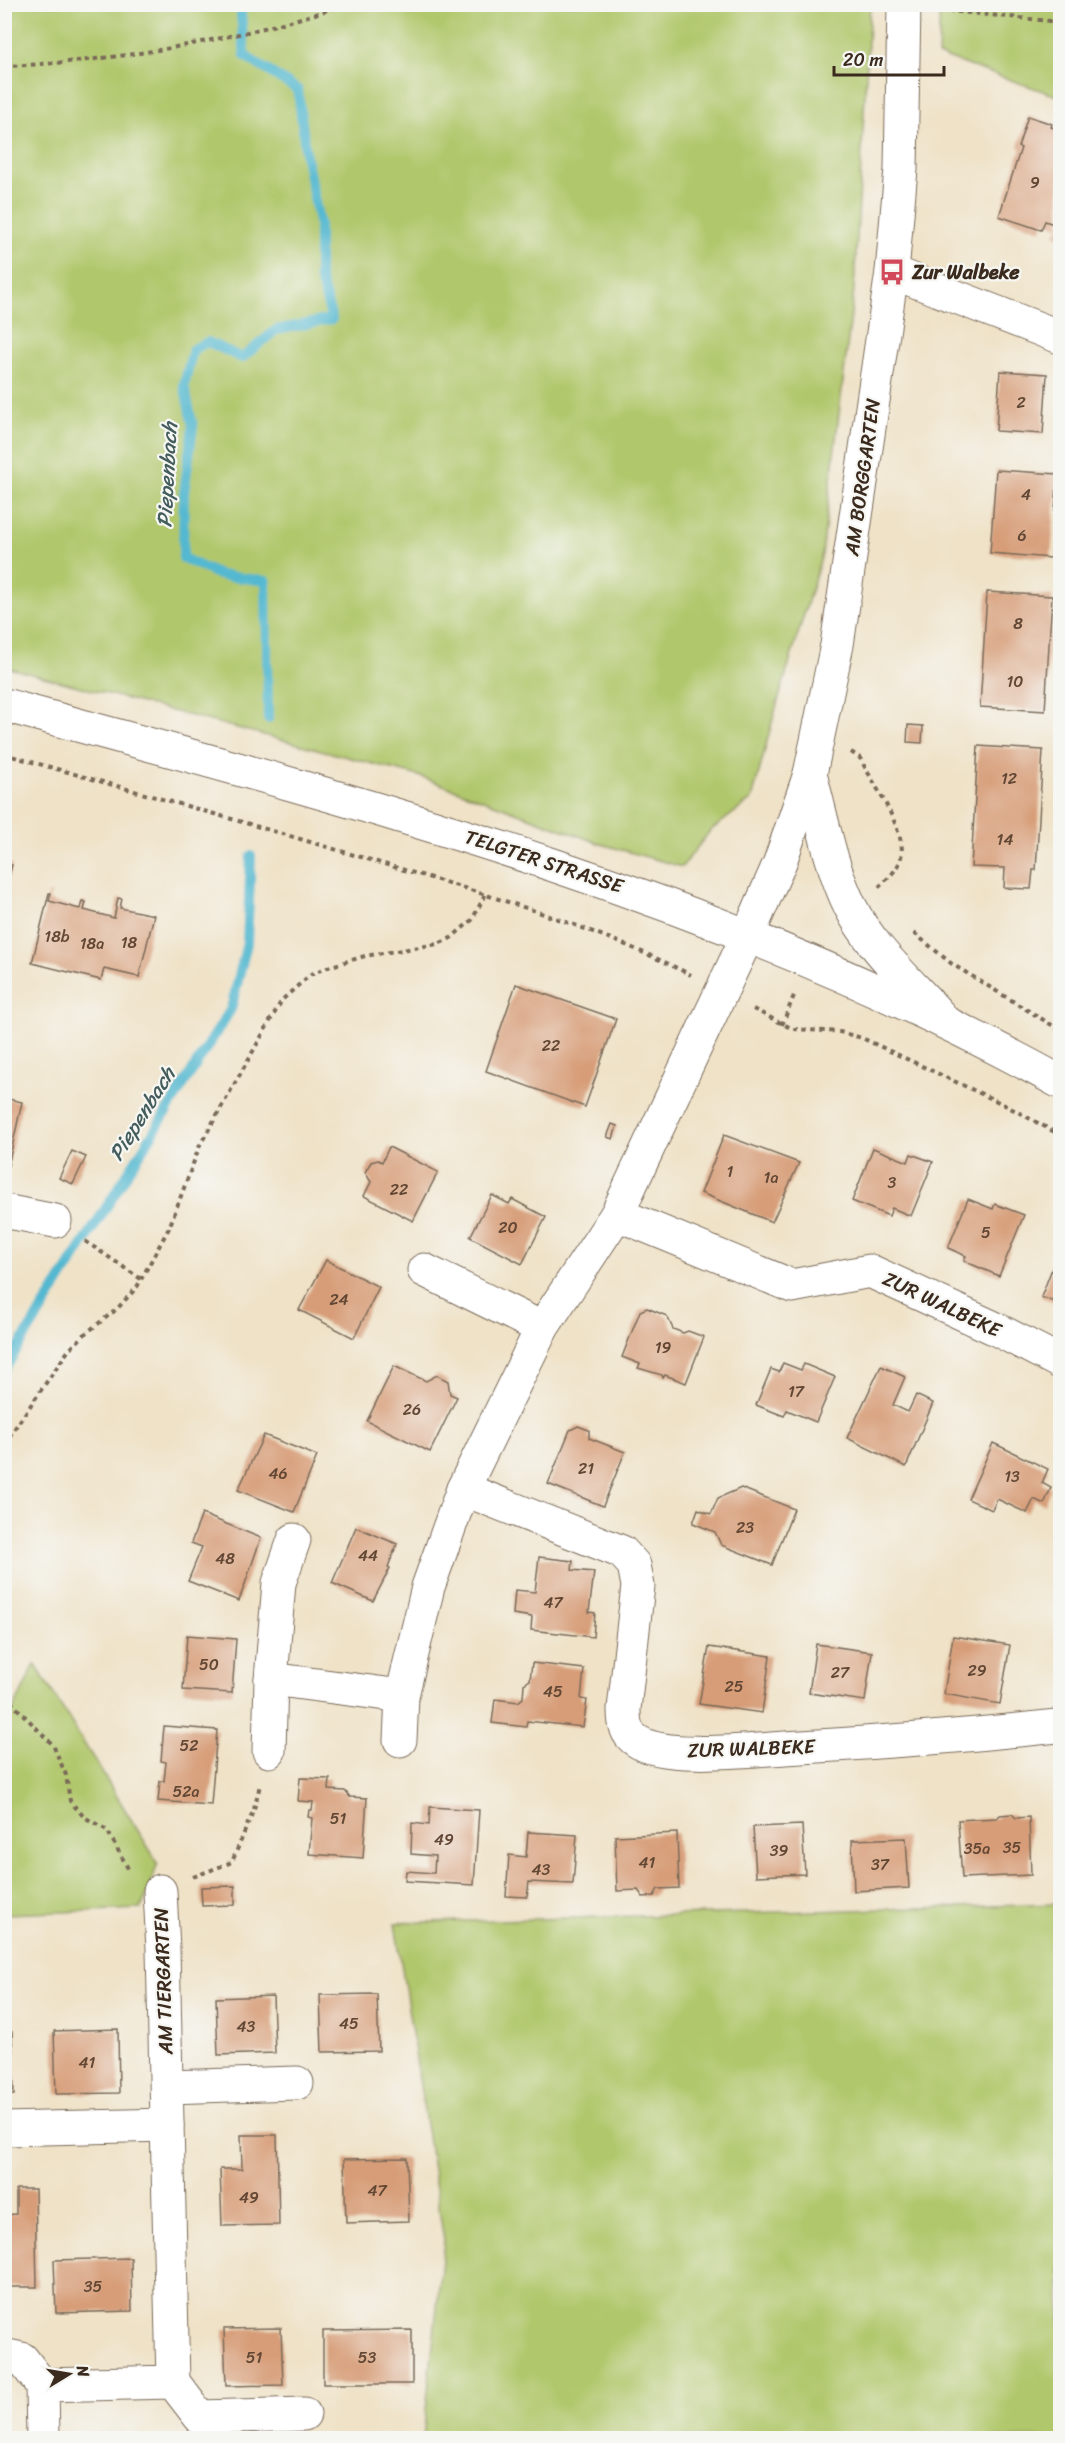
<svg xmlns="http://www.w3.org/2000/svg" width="1065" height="2443" font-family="Sriracha,sans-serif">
	<rect width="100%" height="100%" fill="#f6f6f2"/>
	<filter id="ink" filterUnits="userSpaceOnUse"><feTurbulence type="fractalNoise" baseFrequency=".0167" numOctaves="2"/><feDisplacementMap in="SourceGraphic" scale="12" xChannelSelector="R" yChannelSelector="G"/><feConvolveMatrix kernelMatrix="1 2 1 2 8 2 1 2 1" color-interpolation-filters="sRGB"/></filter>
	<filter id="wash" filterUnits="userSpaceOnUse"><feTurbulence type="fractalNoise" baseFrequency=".008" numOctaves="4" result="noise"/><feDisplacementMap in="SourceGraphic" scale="24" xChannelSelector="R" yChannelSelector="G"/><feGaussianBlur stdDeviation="1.35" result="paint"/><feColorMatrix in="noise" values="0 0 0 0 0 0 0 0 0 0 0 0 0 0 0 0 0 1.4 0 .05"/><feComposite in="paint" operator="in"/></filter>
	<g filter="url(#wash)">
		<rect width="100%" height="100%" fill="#efe2c7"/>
		<!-- green -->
		<g fill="#b1c76c" stroke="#767845" stroke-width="1.5">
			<path d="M4,5h866l-16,285 -32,264 -47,157 -23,88 -42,32 -28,36 -81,-23 -182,-68 -414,-109z"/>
			<path d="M940,5h120v92l-122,-42z"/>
			<path d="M35,1664l123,199 -17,46 -136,5 -1,-185z"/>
			<path d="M1060,1904v534h-637l21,-197 -49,-318z"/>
		</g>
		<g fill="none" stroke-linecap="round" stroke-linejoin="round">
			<!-- stream -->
			<g stroke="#52b8d0" stroke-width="10">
				<path d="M240,4l5,52 53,34 8,67 13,65v54l13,43 -56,11 -34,28 -34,-16 -15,7 -9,36 9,41 -9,67 -1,65 36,17 47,6 2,138"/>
				<path d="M4,1370l227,-361 16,-66 4,-87"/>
			</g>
		</g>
		<g id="blocks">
			<!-- building -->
			<g fill="#d79d78">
				<path d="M1028,116l24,8 -1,3 9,3v107l-5,-2 4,-9 -14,-5 -4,9 -42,-14 22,-68 -3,-1z"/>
				<path d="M1000,371l47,3 -4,60 -47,-3z"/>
				<path d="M996,470l62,4 -7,84 -61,-5z"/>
				<path d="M987,592l65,4 -7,115 -65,-4z"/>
				<path d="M908,725l15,1 -1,17 -15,-1z"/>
				<path d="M978,746l65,4 -7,120h-3l-2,19 -27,-1 1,-20 -34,-1z"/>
				<path d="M4,863l8,2 -7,26h-1z"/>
				<path d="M49,893h2l-2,8 31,8 2,-8 4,1 -2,8 30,8 4,-20 4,1 -2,9 34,7 -15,62 -35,-8 -3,11 -69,-17z"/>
				<path d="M516,984l100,35 -31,88 -99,-36z"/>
				<path d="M4,1098l18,4 -14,64h-4z"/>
				<path d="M612,1124l5,2 -4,13 -6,-2z"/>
				<path d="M724,1135l75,28 -27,59 -71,-29z"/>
				<path d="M389,1147l49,25 -25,49 -49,-25 7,-14 -6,-10 6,-10 7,-2 4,2z"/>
				<path d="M873,1148l35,14 3,-8 22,8 -22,54 -19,-8 -3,8 -37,-15z"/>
				<path d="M72,1151l14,6 -13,27 -14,-6z"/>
				<path d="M492,1195l17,9 3,-5 34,18 -24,47 -52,-27z"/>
				<path d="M968,1199l25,10 2,-5 29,11 -25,61 -35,-15 2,-5 -18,-8z"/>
				<path d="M1060,1248v56l-19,-7z"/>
				<path d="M326,1260l53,27 -25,51 -55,-28z"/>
				<path d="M647,1308l20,8 6,13 10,4 5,-2 16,6 -18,46 -21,-8 -2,3 -1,-3 -24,-7 2,-4 -18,-7 18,-46z"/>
				<path d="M783,1363l18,7 3,-6 31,13 -19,45 -29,-12 -3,6 -28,-11 15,-36 8,3z"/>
				<path d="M394,1366l32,15 11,-6 11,6 2,13 7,3 -27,55 -63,-31z"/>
				<path d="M881,1366l24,11 -12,28 15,7 8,-17 17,8 -27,64 -59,-29z"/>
				<path d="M578,1426l11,4v8l36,14 -22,54 -55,-22 22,-54z"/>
				<path d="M264,1435l53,21 -23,56 -56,-22z"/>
				<path d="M993,1443l55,26 -6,14 9,5 -7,16 -10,-5 -7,14 -30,-14 -5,11 -24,-11z"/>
				<path d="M741,1488l53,21 -22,56 -51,-20 -6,-13 -22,-9 5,-14 13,5 7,-16z"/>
				<path d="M202,1514l59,24 -22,63 -51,-20 14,-34 -11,-4z"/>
				<path d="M356,1527l41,17 -9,23 2,1 -17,33 -41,-18z"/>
				<path d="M539,1557l34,4 -1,9 22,2 -5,40 6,1 -2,24 -62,-7 1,-13 -19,-3 2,-24 20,2z"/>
				<path d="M187,1635l49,4 -4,54 -49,-3z"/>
				<path d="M953,1636l57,9 -10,59 -56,-10z"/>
				<path d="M816,1644l56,8 -7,49 -56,-8z"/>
				<path d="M709,1647l61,9 -8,57 -63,-9z"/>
				<path d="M532,1663l52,6 -3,30 6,1 -4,27 -56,-6 -1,6 -34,-4 3,-24 23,3 5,-4 1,-14 6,-4z"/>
				<path d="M164,1726l53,4 -6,75 -53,-4 2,-20h4l2,-19 -5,-1z"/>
				<path d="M300,1778l30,1 -1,11 16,1 5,6 17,1 -4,60 -54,-4 3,-36 -4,-1 1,-7h3l1,-8 -15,-1z"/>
				<path d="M430,1807l49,3 -5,75 -69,-4 1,-10 28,2 1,-17 -24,-2 1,-31 17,2z"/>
				<path d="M1012,1814l4,4 13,-1 2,58 -69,3 -4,-58 39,-2 3,-3z"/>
				<path d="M802,1825l3,49 -49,2 -3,-49z"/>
				<path d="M528,1832l49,3 -4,49 -44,-2 -2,15 -21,-1 3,-41 17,2z"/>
				<path d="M677,1833l2,55 -21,1 -4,7 -11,1 -5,-7 -21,1 -2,-55z"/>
				<path d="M906,1838l3,50 -55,3 -2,-51z"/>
				<path d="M235,1886v19l-33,1 -1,-19z"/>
				<path d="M377,1994l2,57 -57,1 -2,-57z"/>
				<path d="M273,1996l2,57 -57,2 -2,-57z"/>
				<path d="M118,2029l1,64 -63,1 -2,-63z"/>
				<path d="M4,2032h8l2,63h-10z"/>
				<path d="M241,2135h36l2,90 -57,1 -2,-57h22z"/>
				<path d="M407,2158l2,63 -63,2 -2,-64z"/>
				<path d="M16,2189h19l2,98h-33l1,-72 11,-1z"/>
				<path d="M131,2258l1,53 -76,2 -2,-53z"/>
				<path d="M281,2328l2,57 -57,1 -2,-57z"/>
				<path d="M412,2330v54h-89v-53z"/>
			</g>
		</g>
	</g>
	<g filter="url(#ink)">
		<use href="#blocks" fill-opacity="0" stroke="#7a6a59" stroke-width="1.5"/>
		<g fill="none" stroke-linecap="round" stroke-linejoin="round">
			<!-- minor casing -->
			<g stroke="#7a6a59" stroke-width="35">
				<g id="minor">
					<path d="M892,272l168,65"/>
					<path d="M4,705c362,98 727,195 1056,377"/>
					<path d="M810,774c12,44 20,91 40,132 20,41 60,76 90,110"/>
					<path d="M4,1211l51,10"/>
					<path d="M617,1214l175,72 78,-15 124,57 66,34"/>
					<path d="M424,1270l118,58"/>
					<path d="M463,1489l159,63 12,13 4,21 -14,123c0,13 1,25 13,32 27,19 115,9 148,7 91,-5 181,-12 272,-22"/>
					<path d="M271,1679l8,-96 15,-43"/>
					<path d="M400,1740l2,-44 26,-109 35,-98 79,-161 75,-114 131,-279 32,-73 30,-88 27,-129 55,-373 9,-103 3,-165"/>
					<path d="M269,1751l2,-72 131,17"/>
					<path d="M167,2087l130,-4"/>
					<path d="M4,2129l163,-4"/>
					<path d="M4,2355l18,4 20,26"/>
					<path d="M173,2382l27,35 104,-3"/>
					<path d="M43,2438l-1,-53 131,-3 -10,-433 -3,-58"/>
				</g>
			</g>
			<!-- path -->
			<g stroke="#7a6a59" stroke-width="4" stroke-dasharray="4.5 4.5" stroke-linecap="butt">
				<path d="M939,10l121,12"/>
				<path d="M4,66c113,-4 236,-27 343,-62"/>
				<path d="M851,752l9,6c11,22 48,75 41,99 -2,12 -14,22 -22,30"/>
				<path d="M4,754c127,36 254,72 380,110 104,31 210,62 307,111"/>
				<path d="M914,933l38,31 108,66"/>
				<path d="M753,1009l40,20 47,3 22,6 141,66 57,31"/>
				<path d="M782,1025l13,-32"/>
				<path d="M85,1241l56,38"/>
				<path d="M4,1444l64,-93 17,-17 32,-25 20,-22 32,-59 31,-83 82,-145 29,-26 17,-7 37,-11 73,-12 13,-6 21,-18 13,-25"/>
				<path d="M4,1695l49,50 13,30 4,26 14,16 23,13 23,42"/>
				<path d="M193,1877l39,-15 22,-53 6,-24"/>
			</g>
			<!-- minor -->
			<use href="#minor" stroke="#fff" stroke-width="33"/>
		</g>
	</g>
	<!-- icons -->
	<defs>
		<g id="bus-bare" transform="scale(2.07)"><path d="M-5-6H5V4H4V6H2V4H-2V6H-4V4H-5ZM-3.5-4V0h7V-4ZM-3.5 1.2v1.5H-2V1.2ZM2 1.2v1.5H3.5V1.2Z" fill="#d1495b" stroke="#f6f6f2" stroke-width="2.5" paint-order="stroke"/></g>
	</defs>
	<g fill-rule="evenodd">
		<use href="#bus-bare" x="892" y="272"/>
	</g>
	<g text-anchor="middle" stroke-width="4.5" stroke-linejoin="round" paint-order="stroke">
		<!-- number labels -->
		<g font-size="16" fill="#624734">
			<text x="1035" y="188">9</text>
			<text x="1021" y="408">2</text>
			<text x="1026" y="500">4</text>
			<text x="1022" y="541">6</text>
			<text x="1018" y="629">8</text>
			<text x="1015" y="687">10</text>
			<text x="1009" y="784">12</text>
			<text x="1005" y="845">14</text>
			<text x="57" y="942">18b</text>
			<text x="129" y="948">18</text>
			<text x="92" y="949">18a</text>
			<text x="551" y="1051">22</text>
			<text x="730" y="1177">1</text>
			<text x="771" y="1183">1a</text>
			<text x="892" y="1188">3</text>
			<text x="399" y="1195">22</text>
			<text x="508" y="1233">20</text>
			<text x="986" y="1238">5</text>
			<text x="339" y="1305">24</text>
			<text x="663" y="1353">19</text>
			<text x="796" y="1397">17</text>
			<text x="412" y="1415">26</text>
			<text x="586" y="1474">21</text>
			<text x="278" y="1479">46</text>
			<text x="1012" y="1482">13</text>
			<text x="745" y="1533">23</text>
			<text x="368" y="1561">44</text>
			<text x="225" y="1564">48</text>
			<text x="553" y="1608">47</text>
			<text x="209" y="1670">50</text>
			<text x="977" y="1676">29</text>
			<text x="840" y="1678">27</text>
			<text x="734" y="1692">25</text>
			<text x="553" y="1697">45</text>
			<text x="189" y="1751">52</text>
			<text x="186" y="1797">52a</text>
			<text x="338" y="1824">51</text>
			<text x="444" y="1845">49</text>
			<text x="1012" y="1853">35</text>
			<text x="977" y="1854">35a</text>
			<text x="779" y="1856">39</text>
			<text x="647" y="1868">41</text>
			<text x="880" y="1870">37</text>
			<text x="541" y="1875">43</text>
			<text x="349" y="2029">45</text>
			<text x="246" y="2032">43</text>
			<text x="87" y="2068">41</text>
			<text x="377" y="2196">47</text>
			<text x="249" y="2203">49</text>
			<text x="93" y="2292">35</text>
			<text x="254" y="2363">51</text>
			<text x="367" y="2363">53</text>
		</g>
		<!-- poi labels -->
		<g font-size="20" font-weight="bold" fill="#3b2a1e" stroke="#f6f6f2" text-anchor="start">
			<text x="912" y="279">Zur Walbeke</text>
		</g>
		<!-- street labels -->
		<g font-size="20" fill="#3b2a1e" stroke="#f6f6f2">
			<text transform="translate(862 477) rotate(-82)" y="7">AM BORGGARTEN</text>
			<text transform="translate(544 861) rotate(18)" y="7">TELGTER STRASSE</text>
			<text transform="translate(942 1304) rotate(25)" y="7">ZUR WALBEKE</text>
			<text transform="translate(751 1748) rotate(-2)" y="7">ZUR WALBEKE</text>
			<text transform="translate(163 1981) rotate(-92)" y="7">AM TIERGARTEN</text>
		</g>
		<!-- water labels -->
		<g font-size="21" font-style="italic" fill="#435c5c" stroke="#f6f6f2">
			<text transform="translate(167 475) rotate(-87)" y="7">Piepenbach</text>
			<text transform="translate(142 1114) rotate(-58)" y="7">Piepenbach</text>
		</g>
	</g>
	<!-- margin -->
	<rect width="1065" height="2443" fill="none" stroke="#f6f6f2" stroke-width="24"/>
	<!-- north arrow -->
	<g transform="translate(69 2374) rotate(79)" stroke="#f6f6f2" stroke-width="4.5" paint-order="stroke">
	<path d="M0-4.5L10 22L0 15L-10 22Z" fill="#3b2a1e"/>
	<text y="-9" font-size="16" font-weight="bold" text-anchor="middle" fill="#3b2a1e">N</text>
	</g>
	<!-- scale -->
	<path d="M834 66v9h110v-9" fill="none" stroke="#3b2a1e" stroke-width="3"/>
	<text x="843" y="66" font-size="18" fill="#3b2a1e" stroke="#f6f6f2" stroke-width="4.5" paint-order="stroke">20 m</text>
</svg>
